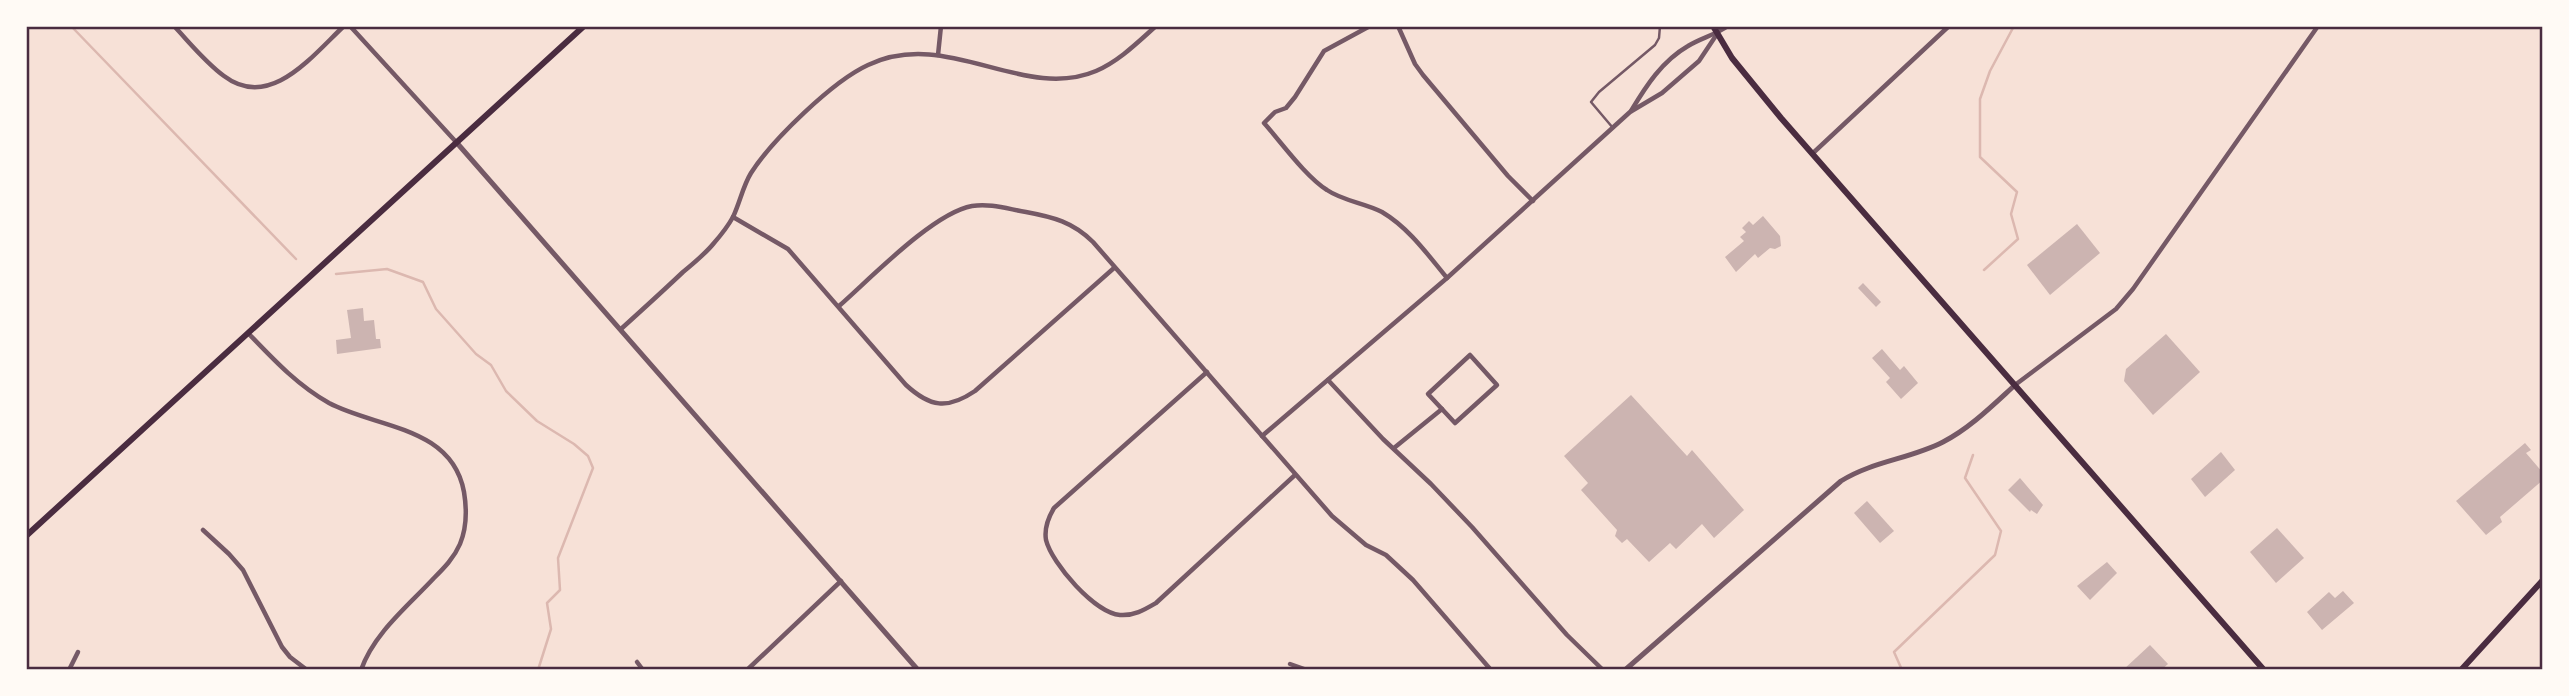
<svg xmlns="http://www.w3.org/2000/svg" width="2569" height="696" font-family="'Asap Condensed',sans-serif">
	<rect width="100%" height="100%" fill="#f7e1d7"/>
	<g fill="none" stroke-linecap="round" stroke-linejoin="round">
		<!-- stream -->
		<g stroke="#dcb8b0" stroke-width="2.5">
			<path d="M71,26l225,233"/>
			<path d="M1984,270l34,-31 -7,-25 6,-22 -37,-35v-58l10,-28 24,-45"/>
			<path d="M336,274l51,-5 36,13 13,27 40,45 15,11 15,26 31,30 37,23 14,12 5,12 -35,90 2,32 -13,13 4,26 -13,41"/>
			<path d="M1902,670l-8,-18 101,-97 6,-24 -36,-53 8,-23"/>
		</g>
	</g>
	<!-- building -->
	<g fill="#ccb4b1">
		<path d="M1763,216l17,20 1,10 -6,3 -5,-1 -12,10 -3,-4 -19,18 -11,-15 19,-16 -4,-4 6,-5 -4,-4 7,-7 4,4z"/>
		<path d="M2077,224l23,29 -50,42 -23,-30z"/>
		<path d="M1863,283l18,19 -5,5 -18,-19z"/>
		<path d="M363,308l1,13 10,-1 2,19h4l1,9 -44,6 -1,-14 15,-2 -4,-28z"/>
		<path d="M2166,334l34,38 -47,43 -29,-34 2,-12z"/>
		<path d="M1882,349l18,21 4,-4 14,17 -17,16 -15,-17 4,-4 -18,-20z"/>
		<path d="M1631,395l56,61 5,-6 52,60 -30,28 -12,-14 -26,25 -6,-6 -21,19 -22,-23 -5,4 -7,-7 2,-6 -36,-40 7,-7 -24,-27z"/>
		<path d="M2525,443l6,7 -5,3 17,20v7l-43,37 2,5 -16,13 -30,-34z"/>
		<path d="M2221,452l14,18 -30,27 -14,-18z"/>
		<path d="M2020,478l23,27 -6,9 -6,-4 -1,2 -22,-22z"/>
		<path d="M1867,501l27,30 -14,12 -26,-30z"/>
		<path d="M2277,528l27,30 -28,25 -26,-31z"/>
		<path d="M2107,562l10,11 -27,27 -13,-14z"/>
		<path d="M2343,591l11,12 -32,27 -15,-18 22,-20 6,6z"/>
		<path d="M2150,645l18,19 -7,6h-38z"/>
	</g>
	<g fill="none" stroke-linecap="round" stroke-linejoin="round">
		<!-- service -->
		<path stroke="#755966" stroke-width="2.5" d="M1613,128l-22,-26 8,-10 56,-47 4,-7 1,-12"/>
		<!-- minor -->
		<g stroke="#755966" stroke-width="4.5">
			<path d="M174,26c16,17 31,36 50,50 46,35 88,-20 120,-50"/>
			<path d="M350,26l107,117"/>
			<path d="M1370,26l-46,25 -29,46 -9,11 -11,4 -11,11c17,19 42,54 63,67 16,11 38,13 55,22 27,16 46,43 65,66"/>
			<path d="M1398,26l17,38 8,11 85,101 25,25"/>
			<path d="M938,55l3,-29"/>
			<path d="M1631,111c15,-25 31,-50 57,-65 13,-8 27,-11 40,-20"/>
			<path d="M1812,154l137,-128"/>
			<path d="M733,217l55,32 118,136c24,22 41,25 69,6l139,-123"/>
			<path d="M839,306c31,-27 94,-93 133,-100 18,-3 36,3 54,6 27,5 47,10 67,30l239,274 34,29 20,10 27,25 78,90"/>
			<path d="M621,329c21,-19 42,-38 62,-57 11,-9 23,-19 31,-29 7,-8 14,-17 19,-26 7,-15 10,-31 18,-44 21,-33 82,-92 117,-108 79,-38 155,37 228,6 23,-10 41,-28 60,-45"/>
			<path d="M248,333c25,26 49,52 81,70 47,25 123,23 135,89 3,18 3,35 -4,52 -6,14 -16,24 -26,34 -26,28 -60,55 -73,92"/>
			<path d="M1470,355l27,30 -42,38 -27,-29z"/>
			<path d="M1207,372l-153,136c-6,10 -10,20 -8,32 6,24 49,73 74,75 14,1 24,-5 36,-12l139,-128"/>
			<path d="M1328,380l55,59 48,45 41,43 95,108 36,35"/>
			<path d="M2015,385l101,-76 17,-20 185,-263"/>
			<path d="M1262,436l185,-158 183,-166 32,-19 37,-32 18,-27"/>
			<path d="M1394,448l48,-39"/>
			<path d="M203,530l26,24 14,16 39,77 8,10 17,13"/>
			<path d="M637,662l6,8"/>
			<path d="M1290,664l17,6"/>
			<path d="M69,670l9,-18"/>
			<path d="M747,670l94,-89"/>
		</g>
		<!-- tertiary -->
		<g stroke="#755966" stroke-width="5">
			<path d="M457,143l461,527"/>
			<path d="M1625,670l216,-189c32,-20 69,-22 102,-39 27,-14 49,-36 72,-57"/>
		</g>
		<!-- secondary -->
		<g stroke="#4a2c40" stroke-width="6">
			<path d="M1713,26l19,32 49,60 483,552"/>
			<path d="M26,536l558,-510"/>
			<path d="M2461,670l82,-90"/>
		</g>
	</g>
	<!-- border -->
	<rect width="2569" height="696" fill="none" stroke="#fffaf5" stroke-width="56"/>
	<rect x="28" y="28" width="2513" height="640" fill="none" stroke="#4a2c40" stroke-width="2.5"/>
</svg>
